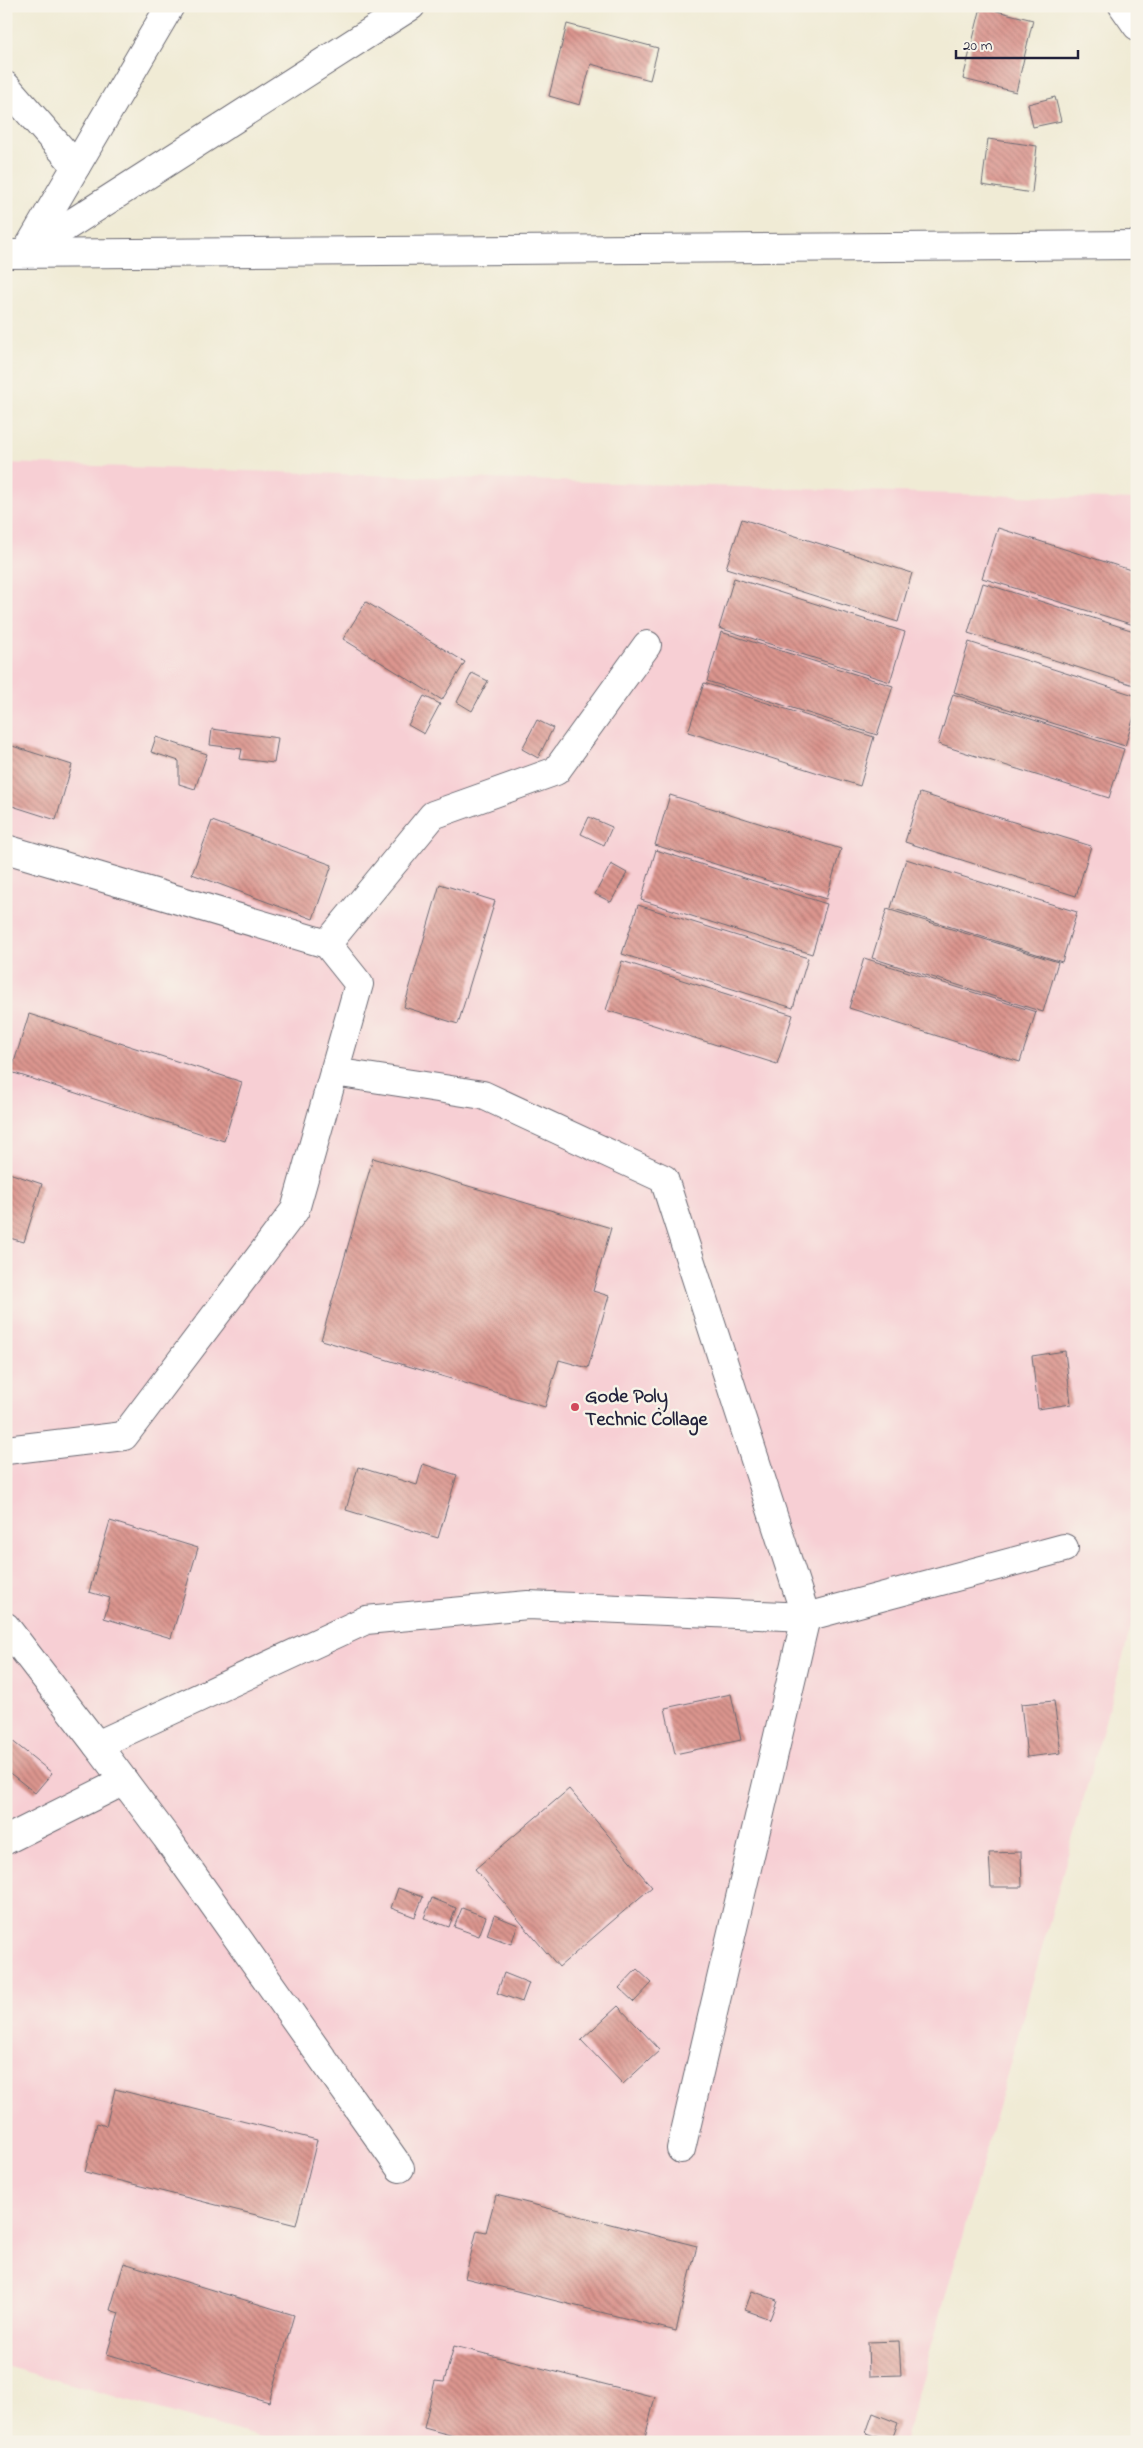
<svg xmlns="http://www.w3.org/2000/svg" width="1143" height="2448" font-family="'Indie Flower',sans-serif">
	<defs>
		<pattern id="building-back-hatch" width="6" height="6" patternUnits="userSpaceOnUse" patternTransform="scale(1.25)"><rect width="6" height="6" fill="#db958e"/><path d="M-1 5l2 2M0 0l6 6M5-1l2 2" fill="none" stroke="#b17975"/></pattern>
	</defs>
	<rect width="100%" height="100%" fill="#f7f3e8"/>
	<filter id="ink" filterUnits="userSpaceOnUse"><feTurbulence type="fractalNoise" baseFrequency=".02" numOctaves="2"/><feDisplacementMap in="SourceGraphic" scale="10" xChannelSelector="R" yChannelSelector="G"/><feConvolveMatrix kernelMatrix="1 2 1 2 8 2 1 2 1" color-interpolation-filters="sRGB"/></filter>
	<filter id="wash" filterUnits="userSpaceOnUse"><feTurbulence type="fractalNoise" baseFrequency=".0096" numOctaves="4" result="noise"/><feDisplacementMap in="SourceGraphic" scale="20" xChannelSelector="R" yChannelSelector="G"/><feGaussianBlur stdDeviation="1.12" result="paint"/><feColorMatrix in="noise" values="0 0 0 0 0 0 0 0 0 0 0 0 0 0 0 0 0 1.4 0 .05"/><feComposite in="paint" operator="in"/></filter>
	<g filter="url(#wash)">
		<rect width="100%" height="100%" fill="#f0ebd5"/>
		<!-- built -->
		<path fill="#f7cfd4" d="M6,463l1131,37v1106l-232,836h-628l-271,-76z"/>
		<g id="blocks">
			<!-- building -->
			<g fill="url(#building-back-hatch)">
				<path d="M981,7l52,13 -17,72 -53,-13z"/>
				<path d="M567,24l91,24 -8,32 -59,-16 -11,41 -31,-9z"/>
				<path d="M1055,97l6,24 -28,6 -5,-23z"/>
				<path d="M988,139l49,7 -5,47 -50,-8z"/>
				<path d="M742,519l170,54 -14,49 -172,-54z"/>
				<path d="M998,528l139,44v54l-155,-48z"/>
				<path d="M734,578l171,54 -15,50 -171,-54z"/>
				<path d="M983,583l154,49v54l-169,-53z"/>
				<path d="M366,602l99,60 -23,38 -99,-61z"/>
				<path d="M721,632l172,54 -16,49 -170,-54z"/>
				<path d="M969,642l168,54v11l-12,39 -171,-54z"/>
				<path d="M472,673l16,8 -16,30 -15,-9z"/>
				<path d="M704,683l170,54 -14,49 -172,-54z"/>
				<path d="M953,694l171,55 -15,49 -171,-54z"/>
				<path d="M424,696l16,8 -16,30 -16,-9z"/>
				<path d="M537,720l16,8 -15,30 -16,-9z"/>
				<path d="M212,729l66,9 -4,25 -34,-4 2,-10 -32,-4z"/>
				<path d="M156,737l51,17 -12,35 -16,-5v-23l-28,-9z"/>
				<path d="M6,744l66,21 -16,55 -50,-16z"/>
				<path d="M920,793l171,53 -15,50 -171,-54z"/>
				<path d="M670,795l171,54 -15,50 -171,-54z"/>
				<path d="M589,817l23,10 -8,18 -23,-11z"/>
				<path d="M212,821l120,44 -19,54 -121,-45z"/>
				<path d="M656,850l171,54 -15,50 -171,-54z"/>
				<path d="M906,859l171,53 -15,50 -171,-54z"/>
				<path d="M611,864l16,9 -16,29 -16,-8z"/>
				<path d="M440,884l55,17 -37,123 -54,-17z"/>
				<path d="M638,905l170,53 -15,50 -171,-54z"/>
				<path d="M887,909l171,53 -15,50 -171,-54z"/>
				<path d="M864,958l172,54 -16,50 -171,-54z"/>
				<path d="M622,961l171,54 -16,49 -171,-54z"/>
				<path d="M29,1014l213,68 -18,59 -213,-69z"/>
				<path d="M373,1158l238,70 -18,63 16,5 -21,72 -29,-8 -14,47 -224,-67z"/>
				<path d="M6,1172l36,12 -18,58 -18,-5z"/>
				<path d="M1065,1351l6,53 -33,5 -6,-53z"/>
				<path d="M423,1464l34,11 -19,63 -92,-28 12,-43 59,18z"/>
				<path d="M110,1521l88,27 -27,90 -67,-20 6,-20 -21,-6z"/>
				<path d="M731,1694l10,46 -66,14 -10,-46z"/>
				<path d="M1054,1701l7,52 -34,4 -6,-53z"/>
				<path d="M6,1736l46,37 -17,20 -29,-23z"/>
				<path d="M569,1789l83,98 -93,80 -84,-98z"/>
				<path d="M1021,1852l1,35h-31l-2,-34z"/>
				<path d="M398,1888l25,9 -8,20 -24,-9z"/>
				<path d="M432,1898l24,10 -7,19 -25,-9z"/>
				<path d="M462,1908l24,9 -7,19 -25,-9z"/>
				<path d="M494,1915l24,10 -7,19 -24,-9z"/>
				<path d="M637,1969l15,14 -18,19 -15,-14z"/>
				<path d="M504,1973l25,10 -7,19 -25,-9z"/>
				<path d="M618,2006l42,44 -37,34 -42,-44z"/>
				<path d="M115,2089l202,51 -21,85 -211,-53 12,-49 9,3z"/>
				<path d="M496,2195l201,51 -21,85 -211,-53 12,-48 9,2z"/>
				<path d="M124,2263l170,52 -25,87 -162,-48 12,-41 -9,-3z"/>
				<path d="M752,2291l25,9 -7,19 -25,-9z"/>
				<path d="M899,2341l2,34 -32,1 -1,-34z"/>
				<path d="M454,2346l201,51 -11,45h-168l-52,-14 11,-47 9,1z"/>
				<path d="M873,2413l25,10 -7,19 -25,-9z"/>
			</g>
		</g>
	</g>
	<g filter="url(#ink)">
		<use href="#blocks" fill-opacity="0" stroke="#6a6871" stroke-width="1"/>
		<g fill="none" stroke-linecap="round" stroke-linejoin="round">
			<!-- minor casing -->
			<g stroke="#6a6871" stroke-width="30">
				<g id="minor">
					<path d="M1123,6l14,20"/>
					<path d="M6,86l70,80"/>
					<path d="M27,250l143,-244"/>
					<path d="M25,253l386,-247"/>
					<path d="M6,254l1131,-9"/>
					<path d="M6,849l321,95 32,40 -64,226 -171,226 -118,14"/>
					<path d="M327,944l106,-129 123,-44 91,-126"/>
					<path d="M334,1072l149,23 181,84 142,438 -125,532"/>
					<path d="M6,1627l91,118 269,-125 162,-15 278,12 258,-69"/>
					<path d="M97,1745l69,92 234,331"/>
					<path d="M6,1840l118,-59"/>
				</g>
			</g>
			<!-- minor -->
			<use href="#minor" stroke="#fff" stroke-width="28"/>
		</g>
	</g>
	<!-- markers -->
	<circle fill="#d1495b" stroke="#f7f3e8" stroke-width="2" cx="575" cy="1407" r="5"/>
	<g text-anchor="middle" stroke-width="5" stroke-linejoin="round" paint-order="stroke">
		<!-- poi labels -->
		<g font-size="20" font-weight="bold" fill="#22223b" stroke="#f7f3e8" text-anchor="start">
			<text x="585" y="1402">Gode Poly<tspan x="585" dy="23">Technic Collage</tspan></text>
		</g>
	</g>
	<!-- margin -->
	<rect width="1143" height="2448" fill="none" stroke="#f7f3e8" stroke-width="25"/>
	<!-- scale -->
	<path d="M956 50v8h122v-8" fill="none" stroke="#22223b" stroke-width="2.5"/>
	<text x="963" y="50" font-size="15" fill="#22223b" stroke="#f7f3e8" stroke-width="4" paint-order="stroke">20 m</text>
</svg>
